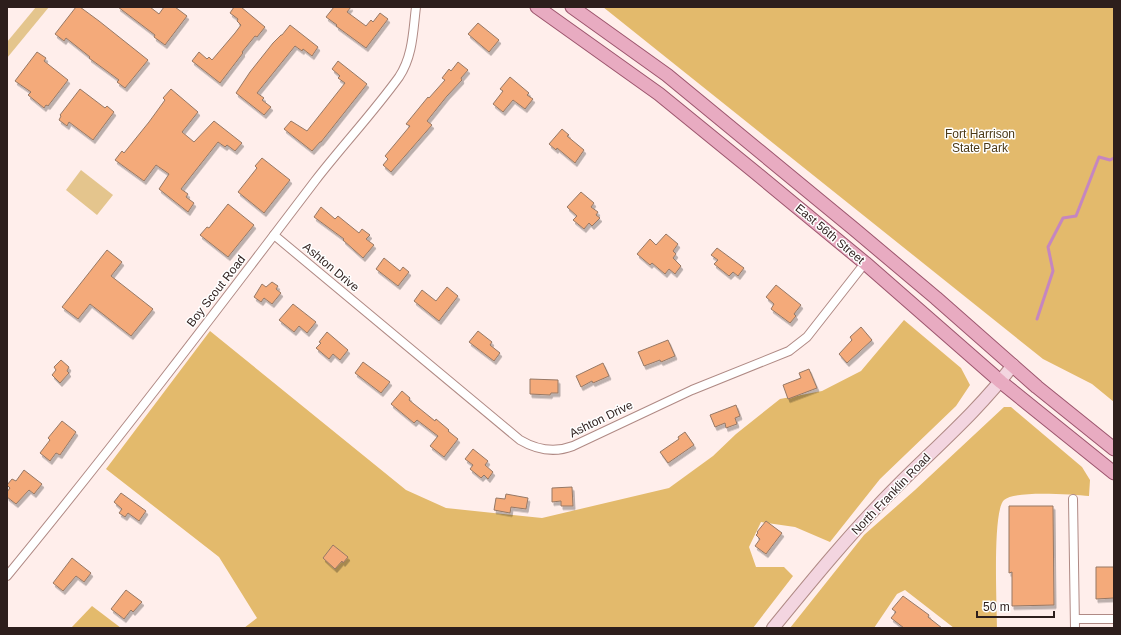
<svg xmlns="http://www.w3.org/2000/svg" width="1121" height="635" viewBox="0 0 1121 635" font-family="Arial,sans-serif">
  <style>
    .green { fill: #e4c58d }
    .forest { fill: #e3ba6c }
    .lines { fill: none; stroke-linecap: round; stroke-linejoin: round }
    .stream { stroke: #c586c0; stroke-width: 3 }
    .building { fill: #f4aa7a; stroke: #967865; filter: url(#shadow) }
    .street-casing { stroke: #b08a85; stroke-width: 10 }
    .secondary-casing { stroke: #b08a85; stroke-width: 14 }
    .primary-casing { stroke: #9c556d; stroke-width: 15 }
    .street { stroke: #fff; stroke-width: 8 }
    .secondary { stroke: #f3d5e0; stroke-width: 12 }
    .primary { stroke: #e8abc1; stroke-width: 13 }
    .labels { text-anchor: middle; stroke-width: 3; stroke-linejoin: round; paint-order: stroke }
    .park-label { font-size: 12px; fill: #4b3917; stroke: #fff }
    .street-label { font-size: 12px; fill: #2d1e1c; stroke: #fff }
  </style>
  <defs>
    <filter id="shadow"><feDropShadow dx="2" dy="3.5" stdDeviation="0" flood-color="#0004"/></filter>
  </defs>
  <rect width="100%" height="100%" fill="#ffeeeb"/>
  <!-- green -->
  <g class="green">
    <polygon points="36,7 49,7 7,58 7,42"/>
    <polygon points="81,170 113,195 97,215 66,190"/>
  </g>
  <!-- forest -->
  <g class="forest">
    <polygon points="603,7 1114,7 1114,402 1092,384 1043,359"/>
    <polygon points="904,320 961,368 970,385 956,406 880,479 830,542 795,527 761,522 749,547 756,567 784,567 793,576 753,628 244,628 257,618 219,557 106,469 210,331 406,490 446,508 542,518 669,488 713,456 736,434 780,399 822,391 861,371"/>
    <path d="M 1004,407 L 1011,407 L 1082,467 L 1090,480 L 1089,496 C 1072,495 1016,490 1004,500 C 992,511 997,608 997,628 L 954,628 L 905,590 L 897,594 L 874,628 L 790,628 L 864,535 L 915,490 Z"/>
    <polygon points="92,606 121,628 71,628"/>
  </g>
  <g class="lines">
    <!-- stream -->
    <polyline class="stream" points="1037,319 1053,271 1048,247 1063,218 1076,216 1099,157 1110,160 1114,158"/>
  </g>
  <!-- building -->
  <g class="building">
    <polygon points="76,7 80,7 99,21 148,60 125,88 117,82 119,80 89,58 90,57 66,38 64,41 55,34"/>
    <polygon points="118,7 150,7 159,14 164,7 175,7 187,16 165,45 154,37 155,35"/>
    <polygon points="234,7 241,7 265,27 257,37 255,36 242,52 243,53 220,83 192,61 199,52 207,59 209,57 212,60 235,33 241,25 237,21 238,19 230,13"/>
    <polygon points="334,7 351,7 347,12 366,26 371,20 373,22 380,13 388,19 366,48 336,26 337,25 326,17"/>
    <polygon points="478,23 499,40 489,52 468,34"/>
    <polygon points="290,25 318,47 312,56 303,49 302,51 295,46 257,93 264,98 262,100 271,107 264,115 236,93 250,72 273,43 281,35 282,35"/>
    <polygon points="37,52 46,58 44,61 68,80 48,106 46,105 44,108 28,95 31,92 15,81"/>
    <polygon points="338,61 367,84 321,142 320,142 312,151 284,129 291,121 307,131 345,83 338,78 340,76 332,69"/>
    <polygon points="458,62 468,70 461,78 462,80 447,96 427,121 432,125 391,172 383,165 388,159 385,156 410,126 406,124 428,97 429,98 445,80 442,78 449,69 451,71"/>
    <polygon points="510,77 529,93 527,95 533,99 525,109 513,100 503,112 493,104 503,91 500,89"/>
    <polygon points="80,89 105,108 107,106 114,112 93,140 69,122 67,126 59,120 61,116 60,115"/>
    <polygon points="171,89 198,112 182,132 194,142 214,121 242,143 235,151 227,145 225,147 218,142 181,189 188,194 186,197 194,203 188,212 159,189 169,174 156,165 144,181 115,160 122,151 124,153 149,122 165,100 163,98"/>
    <polygon points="562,129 569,135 567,136 584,150 575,163 557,148 556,150 549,144"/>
    <polygon points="262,158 290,180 264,213 238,192 257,168 255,166"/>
    <polygon points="581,192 594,203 591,207 598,212 596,215 600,218 592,226 589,223 584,229 573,220 577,216 567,207"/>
    <polygon points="228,204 254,225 228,257 200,235 207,227 209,228"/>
    <polygon points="321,207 335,219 338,216 359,233 362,229 370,235 366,239 374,245 363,258 343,240 344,239 314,217"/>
    <polygon points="666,234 678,244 673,251 676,254 673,258 681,266 675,274 669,269 665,274 652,263 650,265 637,254 650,239 656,245"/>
    <polygon points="717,248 744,268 738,276 733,272 729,276 714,264 718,260 711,255"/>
    <polygon points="107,250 122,262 111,276 153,309 131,336 90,304 78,319 62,307"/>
    <polygon points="384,258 400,271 403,267 409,272 398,286 376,269"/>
    <polygon points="272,282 278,286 276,289 281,293 272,304 264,298 261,302 254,297 262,284 266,287"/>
    <polygon points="776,285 801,305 794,314 796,316 790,323 771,309 774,304 766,297"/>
    <polygon points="447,287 458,296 439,321 414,301 422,290 436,301"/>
    <polygon points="293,304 316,322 307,333 299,326 294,332 279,320"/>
    <polygon points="861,327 872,340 847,363 839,354 852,340 850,337"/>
    <polygon points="478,331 492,342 490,345 500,353 494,361 469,342"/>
    <polygon points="327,332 348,350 340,360 333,354 329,359 316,348 321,343 319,342"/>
    <polygon points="668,340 675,356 661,362 660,360 644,366 638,352"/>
    <polygon points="61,360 69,367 67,371 69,373 60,383 52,375 56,370 54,367"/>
    <polygon points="363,362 390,382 381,393 355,373"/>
    <polygon points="603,363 609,376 593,383 592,381 581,387 576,376"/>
    <polygon points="809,369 817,388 788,399 783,385 801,378 799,373"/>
    <polygon points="530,379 558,380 558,393 551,393 550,395 530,394"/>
    <polygon points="402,391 410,398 409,400 435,421 436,419 449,430 448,431 458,439 444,457 430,446 438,436 417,420 414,423 391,404"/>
    <polygon points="736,405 740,416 735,418 737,424 726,428 725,423 715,427 710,415"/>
    <polygon points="62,421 76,432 60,455 56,453 50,461 40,453 50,440 48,438"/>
    <polygon points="685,432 694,445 668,463 660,452 679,439 678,437"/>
    <polygon points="473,449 488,461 485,465 493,472 488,479 484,475 481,478 470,469 473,465 465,459"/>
    <polygon points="24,470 42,484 34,494 29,490 16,504 7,497 7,492 10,488 7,485 12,479 16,481"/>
    <polygon points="572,487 573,506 561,506 561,501 552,502 552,488"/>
    <polygon points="121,493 146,511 139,521 128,513 125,517 119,513 122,509 114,502"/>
    <polygon points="506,494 528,498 526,509 511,507 510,513 494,510 496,498 505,499"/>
    <polygon points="1009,506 1053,506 1054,605 1012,606 1012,572 1009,573"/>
    <polygon points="766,521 782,533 766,554 755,546 760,539 756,535 758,533 757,532"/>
    <polygon points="333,545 348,557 343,563 342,561 335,569 323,558"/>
    <polygon points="72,558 91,573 84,582 76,576 63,591 53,583"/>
    <polygon points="1096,567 1114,567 1114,598 1096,599"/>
    <polygon points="126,590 142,602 133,612 131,610 124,619 111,609"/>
    <polygon points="903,596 929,615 928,617 942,628 904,628 891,618 896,612 892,609"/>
  </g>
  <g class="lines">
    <!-- street casing -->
    <g class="street-casing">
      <g id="street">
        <path d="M 274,235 L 520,440 C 537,450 555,453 573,446 L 692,390 L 789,351 L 807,337 L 865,263"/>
        <polyline points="1073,499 1075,628"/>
        <path d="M 7,576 C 113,447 214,314 315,181 C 342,146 373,113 399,77 C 413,56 413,31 416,7"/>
        <polyline points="1075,619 1114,619"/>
      </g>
    </g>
    <!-- secondary casing -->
    <g class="secondary-casing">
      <path id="secondary" d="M 773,628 C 813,579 853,530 897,486 C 937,446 979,410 1013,365"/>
    </g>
    <!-- primary casing -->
    <g class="primary-casing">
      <g id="primary">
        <polyline points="537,7 659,94 756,173 865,263 1001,382 1114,473"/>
        <polyline points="572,7 667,75 854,229 936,298 1037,387 1114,449"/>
      </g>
    </g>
    <!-- street -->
    <use href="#street" class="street"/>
    <!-- secondary -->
    <use href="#secondary" class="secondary"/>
    <!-- primary -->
    <use href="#primary" class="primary"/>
  </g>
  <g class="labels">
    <!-- park labels -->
    <g class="park-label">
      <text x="980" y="138">Fort Harrison<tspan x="980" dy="14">State Park</tspan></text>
    </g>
    <!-- street labels -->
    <g class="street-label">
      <text transform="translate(830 234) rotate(40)" y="4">East 56th Street</text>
      <text transform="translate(331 267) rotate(40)" y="4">Ashton Drive</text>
      <text transform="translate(216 291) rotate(-52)" y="4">Boy Scout Road</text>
      <text transform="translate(601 419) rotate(-26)" y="4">Ashton Drive</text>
      <text transform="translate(891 494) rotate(-46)" y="4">North Franklin Road</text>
    </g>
  </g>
  <!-- border -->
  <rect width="1121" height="635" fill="none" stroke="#2d1e1c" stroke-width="16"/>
  <!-- scale -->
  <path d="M977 611v6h77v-6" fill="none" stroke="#2d1e1c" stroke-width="2"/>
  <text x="983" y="611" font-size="12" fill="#2d1e1c" stroke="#ffffff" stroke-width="3" paint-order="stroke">50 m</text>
</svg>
